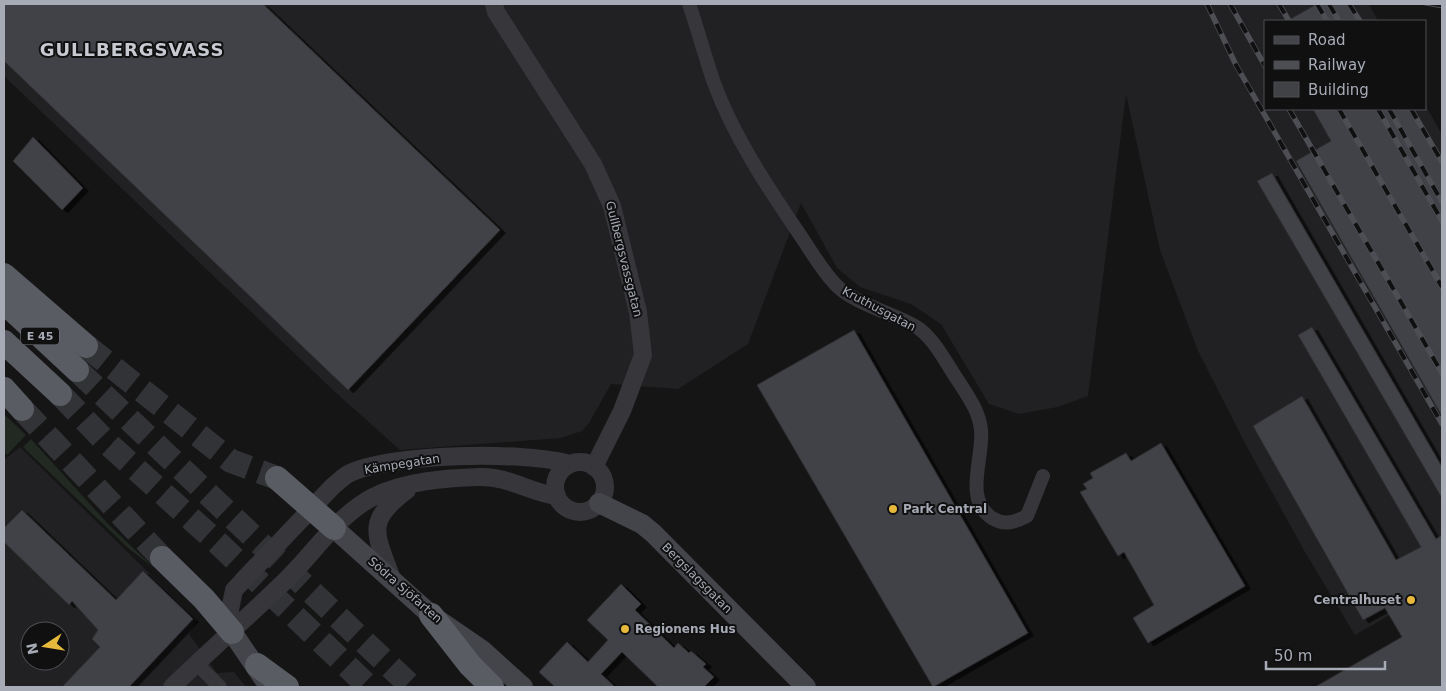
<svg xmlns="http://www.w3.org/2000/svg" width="1446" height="691" viewBox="0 0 1446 691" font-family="'DejaVu Sans',sans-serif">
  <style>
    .built { fill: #212123; fill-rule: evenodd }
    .green { fill: #212922 }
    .building { fill: #414246; stroke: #2f2f32; filter: url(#shadow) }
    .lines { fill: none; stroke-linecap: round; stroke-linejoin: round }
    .trunk-tunnel { stroke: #323336; stroke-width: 24; stroke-dasharray: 24 12; stroke-linecap: butt }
    .minor { stroke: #36363b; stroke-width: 14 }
    .tertiary { stroke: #36363b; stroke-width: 18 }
    .secondary { stroke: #44454b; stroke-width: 20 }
    .trunk { stroke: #5a5c63; stroke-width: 24 }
    .tram { stroke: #4d4e54; stroke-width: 1 }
    .rail-casing { stroke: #4d4e54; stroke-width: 5.5 }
    .rail { stroke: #101011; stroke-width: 4; stroke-dasharray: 11; stroke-linecap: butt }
    .poi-dot { fill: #e6b93c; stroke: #101011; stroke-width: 2 }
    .labels { text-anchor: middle; stroke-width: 4; stroke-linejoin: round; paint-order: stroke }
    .shield { fill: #101011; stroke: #7a7c84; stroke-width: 1 }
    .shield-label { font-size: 11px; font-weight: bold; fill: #a7abb6 }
    .street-label { font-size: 12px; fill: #a7abb6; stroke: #101011 }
    .poi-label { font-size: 12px; font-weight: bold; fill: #a7abb6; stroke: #101011; text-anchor: start }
    .district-label { font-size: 18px; font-weight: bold; letter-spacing: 1px; fill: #c8cad2; stroke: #101011 }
  </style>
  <defs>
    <filter id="shadow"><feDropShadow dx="5.5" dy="3" stdDeviation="0" flood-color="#0009"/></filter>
  </defs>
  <rect width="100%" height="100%" fill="#151516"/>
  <!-- built -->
  <g class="built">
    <polygon points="4,4 1369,4 1378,21 1265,21 1265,109 1425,109 1425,104 1442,135 1442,585 1355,635 1305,552 1246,445 1198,351 1160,250 1126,94 1088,396 1058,407 1019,414 989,404 941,324 911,304 860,287 837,268 801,203 748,344 678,389 611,384 589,423 582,431 561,438 400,450 334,391 4,76"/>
    <path d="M 20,447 L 197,620 L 189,634 L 217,673 L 234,672 L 246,687 L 4,687 L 4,460 ZM 30,631 L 60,631 L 60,661 L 30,661 Z"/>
  </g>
  <!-- green -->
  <g class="green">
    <polygon points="4,414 26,435 7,455 4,452"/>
    <polygon points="31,439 108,524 154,568 128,548 23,447"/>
  </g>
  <!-- building -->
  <g class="building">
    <polygon points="4,4 263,4 500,230 348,390 4,61"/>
    <polygon points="1317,4 1348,4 1358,21 1287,21"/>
    <polygon points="1313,109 1409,109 1442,166 1442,416 1296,161 1331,141"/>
    <polygon points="33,137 83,188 62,210 13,161"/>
    <polygon points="1272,173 1442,467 1442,498 1257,181"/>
    <polygon points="1312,327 1436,539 1442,535 1442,687 1315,687 1402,637 1385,608 1363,620 1253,426 1302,396 1396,560 1421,547 1298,335"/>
    <polygon points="854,330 1028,633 933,687 757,385"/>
    <polygon points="1161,443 1245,586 1148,643 1133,618 1154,605 1124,552 1118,556 1080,492 1087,489 1083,484 1093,478 1090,473 1126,453 1131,461"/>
    <polygon points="22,510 116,600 143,571 193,619 129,687 62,687 100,647 92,639 98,630 72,601 69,605 4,542 4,528"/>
    <polygon points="621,584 641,604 635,610 674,648 678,643 689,653 691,651 706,664 703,667 714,677 704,687 658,687 622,652 601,674 615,687 555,687 539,672 567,642 588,662 608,640 587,620"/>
  </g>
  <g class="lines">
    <!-- trunk-tunnel -->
    <g class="trunk-tunnel">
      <polyline points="86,346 231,461 277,478"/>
      <polyline points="77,370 412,687"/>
      <polyline points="60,394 105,441 219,544 369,687"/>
      <polyline points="22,409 162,558"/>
    </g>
    <!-- minor -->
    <g class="minor">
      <path d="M 689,4 C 698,30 705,57 714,83 C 734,137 768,188 800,235 C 811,251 821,269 835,284 C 851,302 894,314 915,326 C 934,337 947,365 959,382 C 969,398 979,411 981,430 C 984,458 963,499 992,518 C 1005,526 1015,522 1027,516 L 1043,476"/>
      <polyline points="196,663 220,687"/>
    </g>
    <!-- tertiary -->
    <g class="tertiary">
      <polyline points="494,4 496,12 593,164 612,206 638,312 643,355 622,411 594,467"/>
      <circle cx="580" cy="487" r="25"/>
      <path d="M 392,579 C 376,534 364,522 407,490"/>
      <path d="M 232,632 L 230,610 L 234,590 L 333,486 C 338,482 343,477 348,474 C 389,453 526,451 570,464"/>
      <path d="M 172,687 C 209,651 248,617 285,581 C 314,553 337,516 373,497 C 404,481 446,478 480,477 C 508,476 531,493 557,496"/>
    </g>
    <!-- secondary -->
    <g class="secondary">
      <polyline points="599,503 642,524 653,533 806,687"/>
      <polyline points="334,528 431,615 482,650 523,687"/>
      <polyline points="232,632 264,679"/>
    </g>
    <!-- trunk -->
    <g class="trunk">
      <polyline points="4,275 86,346"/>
      <polyline points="4,302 77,370"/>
      <polyline points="4,342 60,394"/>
      <polyline points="4,389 22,409"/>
      <polyline points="277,478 334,528"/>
      <polyline points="162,558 204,599 232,632"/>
      <polyline points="431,615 470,665 492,687"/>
      <polyline points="257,665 287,687"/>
    </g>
    <!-- tram -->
    <polyline class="tram" points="1420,4 1442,8"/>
    <!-- rail casing -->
    <g class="rail-casing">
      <g id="rail">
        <polyline points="1207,4 1236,65 1442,424"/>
        <polyline points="1230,4 1265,66"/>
        <polyline points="1279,4 1289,21"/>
        <polyline points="1317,4 1327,21"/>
        <polyline points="1329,4 1339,21"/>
        <polyline points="1349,4 1360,21"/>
        <polyline points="1289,109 1442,373"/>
        <polyline points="1339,109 1442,287"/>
        <polyline points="1378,109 1442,221"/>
        <polyline points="1389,109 1442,202"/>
        <polyline points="1411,109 1442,162"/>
      </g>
    </g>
    <!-- rail -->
    <use href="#rail" class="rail"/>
  </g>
  <!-- markers -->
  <g class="poi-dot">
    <circle cx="893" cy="509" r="5"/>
    <circle cx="1411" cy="600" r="5"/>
    <circle cx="625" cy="629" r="5"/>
  </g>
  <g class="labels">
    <!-- shield labels -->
    <rect class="shield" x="21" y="327.5" width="38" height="17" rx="4"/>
    <g class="shield-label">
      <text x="40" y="340">E 45</text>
    </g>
    <!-- street labels -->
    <g class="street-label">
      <text transform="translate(624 259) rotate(76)" y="4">Gullbergsvassgatan</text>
      <text transform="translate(879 309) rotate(28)" y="4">Kruthusgatan</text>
      <text transform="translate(402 464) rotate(-9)" y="4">Kämpegatan</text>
      <text transform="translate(697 578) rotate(45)" y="4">Bergslagsgatan</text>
      <text transform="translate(405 590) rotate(41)" y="4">Södra Sjöfarten</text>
    </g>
    <!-- poi labels -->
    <g class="poi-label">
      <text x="903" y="513">Park Central</text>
      <text x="1401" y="604" text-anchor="end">Centralhuset</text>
      <text x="635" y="633">Regionens Hus</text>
    </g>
    <!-- district labels -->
    <g class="district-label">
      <text x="132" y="56">GULLBERGSVASS</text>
    </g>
  </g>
  <!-- border -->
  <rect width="1446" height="691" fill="none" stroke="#a7abb6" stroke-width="10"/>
  <!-- legend -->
  <rect x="1264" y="20" width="162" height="90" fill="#101011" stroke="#4c4e53"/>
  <rect x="1274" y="36" width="25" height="8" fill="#44454b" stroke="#4c4e53"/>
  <text x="1308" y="45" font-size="15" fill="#a7abb6">Road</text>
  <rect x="1274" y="61" width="25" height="8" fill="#4d4e54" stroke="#4c4e53"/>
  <text x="1308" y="70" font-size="15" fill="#a7abb6">Railway</text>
  <rect x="1274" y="82" width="25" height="15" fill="#414246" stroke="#4c4e53"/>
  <text x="1308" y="95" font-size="15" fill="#a7abb6">Building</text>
  <!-- north arrow -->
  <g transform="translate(45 646) rotate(258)"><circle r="24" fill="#101011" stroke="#4c4e53"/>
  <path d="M0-4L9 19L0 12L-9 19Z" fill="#e6b93c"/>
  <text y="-8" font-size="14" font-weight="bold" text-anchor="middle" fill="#a7abb6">N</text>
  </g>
  <!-- scale -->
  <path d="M1266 661v8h119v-8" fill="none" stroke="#a7abb6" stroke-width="2.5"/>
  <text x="1274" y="661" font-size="15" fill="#a7abb6" stroke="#101011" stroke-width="4" paint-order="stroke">50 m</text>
</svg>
